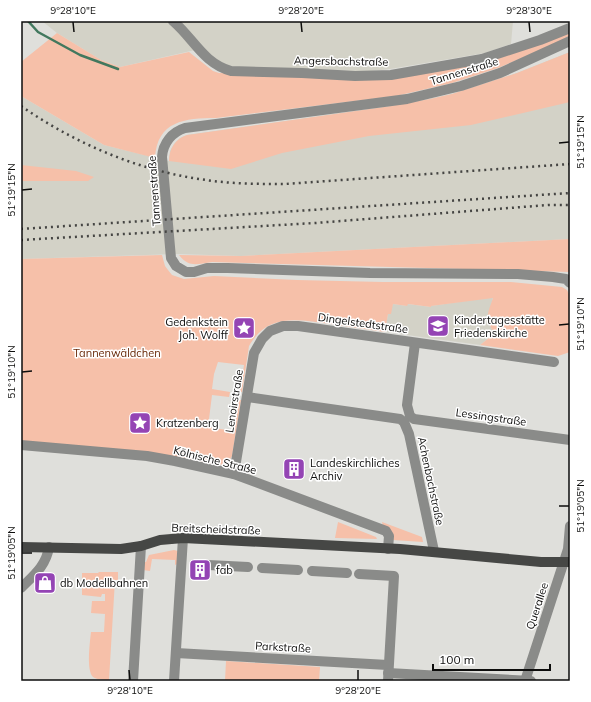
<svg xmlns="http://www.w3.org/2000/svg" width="591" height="702" viewBox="0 0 591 702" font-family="Mulish,sans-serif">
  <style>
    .built { fill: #d3d2c7 }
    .green { fill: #f6c0a9 }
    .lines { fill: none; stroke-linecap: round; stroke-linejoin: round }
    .stream { stroke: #42785e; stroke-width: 2.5 }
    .minor-tunnel { stroke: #c0c0bc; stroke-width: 10; stroke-dasharray: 10 5; stroke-linecap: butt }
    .minor { stroke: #8a8b89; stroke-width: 10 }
    .major { stroke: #464745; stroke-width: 10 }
    .rail { stroke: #454543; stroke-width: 2.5; stroke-dasharray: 2 4; stroke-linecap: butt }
    .ticks { fill: none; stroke: #0d0d0c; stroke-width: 1.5 }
    .labels { text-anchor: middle; stroke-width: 3; stroke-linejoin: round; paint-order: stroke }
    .street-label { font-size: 11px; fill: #0d0d0c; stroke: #fff }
    .poi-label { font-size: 11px; fill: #0d0d0c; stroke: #fff; text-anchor: start }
    .park-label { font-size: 11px; fill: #692908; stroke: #fff }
    .neatline { fill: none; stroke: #0d0d0c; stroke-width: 1.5 }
    .ticks-label { font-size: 10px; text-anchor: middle; fill: #0d0d0c }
  </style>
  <rect width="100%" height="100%" fill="#dfdfdb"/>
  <!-- built -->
  <g class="built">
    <polygon points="42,21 513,21 511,44 485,53 390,69 354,73 223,67 204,48 120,67 101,60 57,33"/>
    <polygon points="570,52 570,239 241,256 177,254 21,259 21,96 104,145 169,161 170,151 174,144 180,138 187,135 391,106 430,99 452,94 517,73"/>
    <polygon points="493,297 488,321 494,334 480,345 385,332 388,314 393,304 407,306 407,304 431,307 431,306"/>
  </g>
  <!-- green -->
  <g class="green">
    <path d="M 570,32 L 570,36 L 550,46 L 498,68 L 452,83 L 396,96 L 216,118 C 185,118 157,121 155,158 L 104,145 L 21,96 L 21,62 L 57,33 L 101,60 L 120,67 L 189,52 L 213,71 L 219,73 L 355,78 L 391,78 L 486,63 Z"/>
    <path d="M 570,52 L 570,102 L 471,125 L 369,136 L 282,153 L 231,169 L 169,161 C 169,149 175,139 187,135 L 391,106 L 430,99 L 452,94 L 517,73 Z"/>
    <polygon points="21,165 76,171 94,177 88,181 21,181"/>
    <path d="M 570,239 L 570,272 L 212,262 C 197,264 189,268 179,255 L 241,256 Z"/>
    <path d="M 162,255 L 165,266 L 168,270 L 172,275 L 184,279 L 214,276 L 297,280 L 383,282 L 511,282 L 562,287 L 567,290 L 570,296 L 570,352 L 558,356 L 480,345 L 494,334 C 485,315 487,316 493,298 L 431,306 L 431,307 L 408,304 L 407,306 L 393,304 L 391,314 L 388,314 L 385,332 C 367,329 349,327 331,324 C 299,320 268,312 249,346 L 242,392 L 240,392 L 244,365 L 218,362 L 214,374 L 212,389 L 230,392 L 229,397 L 212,395 L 208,427 L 233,431 L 238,400 L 241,400 L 232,456 L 227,464 L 218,465 L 21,441 L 21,259 Z"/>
    <polygon points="338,522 376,537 377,539 335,538"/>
    <polygon points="382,522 422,537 423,542 393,540 383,526"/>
    <polygon points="174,550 178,551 177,564 175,565 175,560 152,559 150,571 143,570 144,562 146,562 149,555"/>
    <path d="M 99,572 L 118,572 L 118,580 L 115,580 L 109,680 C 104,680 98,680 93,677 C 86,670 90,642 91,632 L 104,632 L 105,614 L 91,613 L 92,601 L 105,601 L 105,594 L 102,594 L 101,597 L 82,595 L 82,573 L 98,573 Z"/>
    <polygon points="226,661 320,667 319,681 225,681"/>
  </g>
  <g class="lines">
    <!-- stream -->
    <polyline class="stream" points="28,21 38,32 80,55 118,69"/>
    <!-- minor-tunnel -->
    <polyline class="minor-tunnel" points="192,564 208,565"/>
    <!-- minor -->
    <g class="minor">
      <path d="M 173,21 C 194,39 203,63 231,71 L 302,73 L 355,76 L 391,75 L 482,59 L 540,40 L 570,28"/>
      <path d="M 570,41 L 500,73 L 461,86 L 407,99 L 185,128 C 172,132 163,143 162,157 L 171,258 L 176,266 L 186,272 L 194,272 L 207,268 L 228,268 L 370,273 L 518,274 L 553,277 L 566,279 L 570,283"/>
      <polyline points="415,343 407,405 410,416 414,419 570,440"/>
      <polyline points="247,397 400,419 404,422 409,434 434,551"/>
      <polyline points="21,445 147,456 175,461 234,474 386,531 389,536 388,549"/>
      <polyline points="234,474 254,353 262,339 270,331 283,326 298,326 554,362"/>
      <polyline points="208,565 248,567"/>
      <polyline points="262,568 298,570"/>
      <polyline points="312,571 347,573"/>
      <polyline points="359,574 394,576 388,681"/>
      <path d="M 21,588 C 34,575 46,566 49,547"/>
      <polyline points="176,653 388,665"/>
      <polyline points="388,673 531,681"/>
      <polyline points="133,681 141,546"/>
      <polyline points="174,681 183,538"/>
      <polyline points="525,681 568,549 570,526"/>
    </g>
    <!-- major -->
    <polyline class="major" points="21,547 121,549 141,546 160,540 183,538 400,549 541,562 570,562"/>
    <!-- rail -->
    <g class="rail">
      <path d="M 21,106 C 76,144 139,171 206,180 C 232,184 259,184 285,184 L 570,164"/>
      <polyline points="21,229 570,193"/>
      <polyline points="21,240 315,223 548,205 570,205"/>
    </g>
  </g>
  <!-- ticks -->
  <path class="ticks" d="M 73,22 L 74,32M 301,22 L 302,32M 529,22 L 530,32M 559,143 L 569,142M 22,190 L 32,189M 559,325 L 569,324M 22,372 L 32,371M 559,506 L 569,506M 22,553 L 32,553M 129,670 L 130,680M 358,670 L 358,680"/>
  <!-- icons -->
  <defs>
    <g id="school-square" transform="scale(1.15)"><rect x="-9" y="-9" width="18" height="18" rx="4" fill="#9444b4" stroke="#fff"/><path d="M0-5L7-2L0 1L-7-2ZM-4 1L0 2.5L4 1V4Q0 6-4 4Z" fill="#fff"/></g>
    <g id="sight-square" transform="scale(1.15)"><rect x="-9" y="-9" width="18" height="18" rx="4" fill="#9444b4" stroke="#fff"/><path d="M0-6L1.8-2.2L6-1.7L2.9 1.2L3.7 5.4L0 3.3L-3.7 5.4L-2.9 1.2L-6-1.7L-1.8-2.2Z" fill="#fff"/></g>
    <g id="building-square" transform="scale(1.15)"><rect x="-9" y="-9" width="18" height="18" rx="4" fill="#9444b4" stroke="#fff"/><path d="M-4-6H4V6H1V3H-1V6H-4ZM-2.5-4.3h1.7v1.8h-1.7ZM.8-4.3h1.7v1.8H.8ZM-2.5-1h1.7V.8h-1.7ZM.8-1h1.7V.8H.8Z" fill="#fff"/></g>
    <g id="shop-square" transform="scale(1.15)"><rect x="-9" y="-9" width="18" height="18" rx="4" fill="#9444b4" stroke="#fff"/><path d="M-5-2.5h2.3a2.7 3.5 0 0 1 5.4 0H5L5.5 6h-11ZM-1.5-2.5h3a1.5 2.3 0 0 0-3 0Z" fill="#fff"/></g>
  </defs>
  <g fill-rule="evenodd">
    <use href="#school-square" x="438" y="326"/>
    <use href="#sight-square" x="244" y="328"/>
    <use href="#sight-square" x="140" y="423"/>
    <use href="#building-square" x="294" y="469"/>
    <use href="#building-square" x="200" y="570"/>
    <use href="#shop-square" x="45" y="583"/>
  </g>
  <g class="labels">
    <!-- street labels -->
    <g class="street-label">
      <text transform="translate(341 61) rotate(1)" y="4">Angersbachstraße</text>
      <text transform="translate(464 71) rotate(-17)" y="4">Tannenstraße</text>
      <text transform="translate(154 191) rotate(-94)" y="4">Tannenstraße</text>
      <text transform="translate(363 323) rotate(8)" y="4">Dingelstedtstraße</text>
      <text transform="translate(234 401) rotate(-81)" y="4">Lenoirstraße</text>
      <text transform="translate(491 417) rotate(8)" y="4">Lessingstraße</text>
      <text transform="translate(215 460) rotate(14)" y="4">Kölnische Straße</text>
      <text transform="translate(431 481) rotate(78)" y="4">Achenbachstraße</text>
      <text transform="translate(216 529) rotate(2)" y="4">Breitscheidstraße</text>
      <text transform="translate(537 606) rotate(-72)" y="4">Querallee</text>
      <text transform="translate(283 647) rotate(3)" y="4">Parkstraße</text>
    </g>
    <!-- poi labels -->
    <g class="poi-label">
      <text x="454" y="324">Kindertagesstätte<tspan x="454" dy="13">Friedenskirche</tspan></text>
      <text x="228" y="326" text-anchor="end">Gedenkstein<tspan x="228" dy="13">Joh. Wolff</tspan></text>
      <text x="156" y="427">Kratzenberg</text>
      <text x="310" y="467">Landeskirchliches<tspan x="310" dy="13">Archiv</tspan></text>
      <text x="216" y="574">fab</text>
      <text x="60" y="587">db Modellbahnen</text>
    </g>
    <!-- park labels -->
    <g class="park-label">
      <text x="117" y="357">Tannenwäldchen</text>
    </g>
  </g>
  <!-- border -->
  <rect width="591" height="702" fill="none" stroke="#ffffff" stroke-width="44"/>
  <!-- scale -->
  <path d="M433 664v6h117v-6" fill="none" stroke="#0d0d0c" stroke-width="2"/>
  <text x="439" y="664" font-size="12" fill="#0d0d0c" stroke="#ffffff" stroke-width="3" paint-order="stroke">100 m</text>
  <rect x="22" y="22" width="547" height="658" class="neatline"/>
  <g class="ticks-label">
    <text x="73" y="14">9°28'10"E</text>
    <text x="301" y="14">9°28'20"E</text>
    <text x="529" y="14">9°28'30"E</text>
    <text transform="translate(580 142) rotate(-90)" y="4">51°19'15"N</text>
    <text transform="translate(11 190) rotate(-90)" y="4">51°19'15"N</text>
    <text transform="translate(580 324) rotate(-90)" y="4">51°19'10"N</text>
    <text transform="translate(11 372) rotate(-90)" y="4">51°19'10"N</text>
    <text transform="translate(580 506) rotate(-90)" y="4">51°19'05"N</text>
    <text transform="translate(11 553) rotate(-90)" y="4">51°19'05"N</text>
    <text x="130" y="694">9°28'10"E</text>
    <text x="358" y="694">9°28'20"E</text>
  </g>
</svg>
